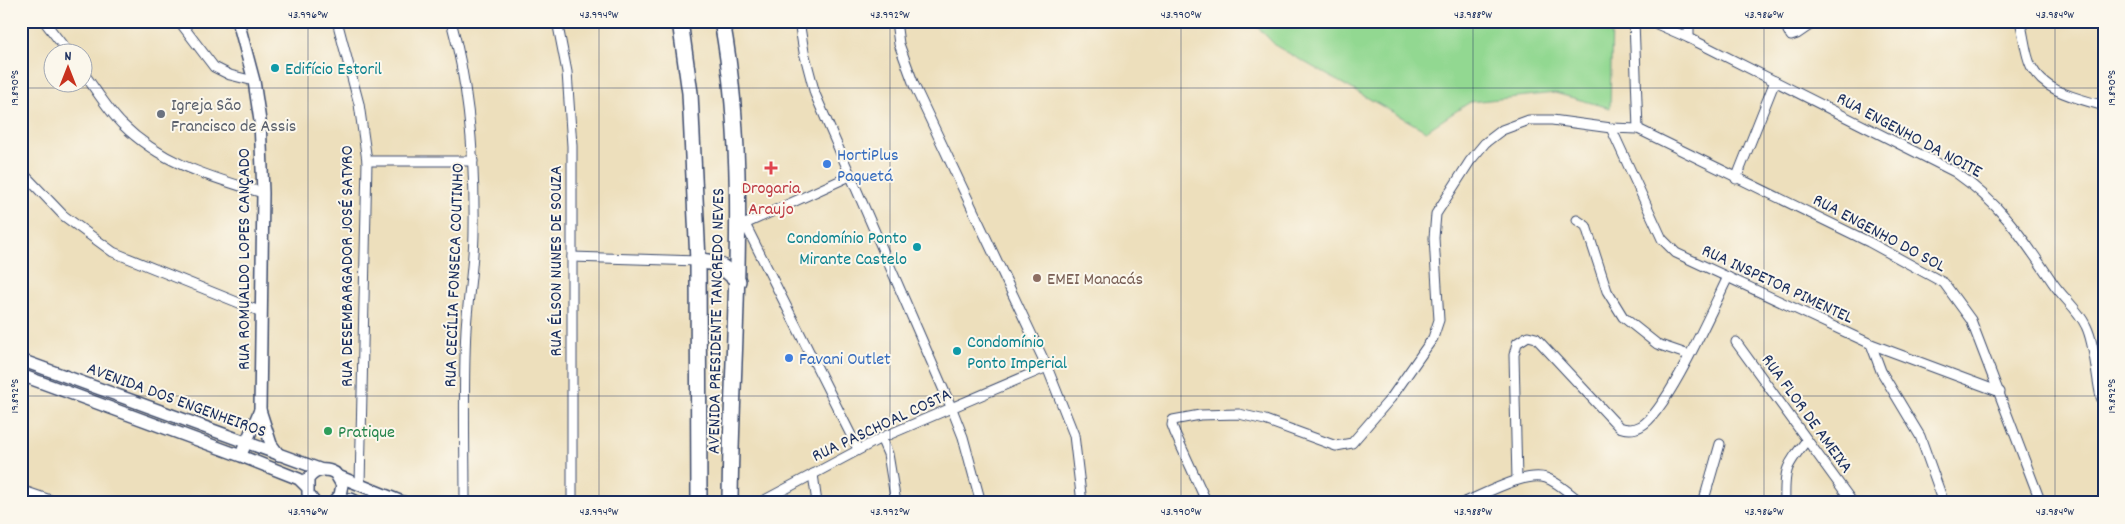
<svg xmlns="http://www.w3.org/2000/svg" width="2125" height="524" viewBox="0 0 2125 524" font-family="Dekko,sans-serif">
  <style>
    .green { fill: #92d891; stroke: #568478 }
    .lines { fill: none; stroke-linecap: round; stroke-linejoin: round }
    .minor-casing { stroke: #3a496c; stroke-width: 11 }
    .tertiary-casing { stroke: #3a496c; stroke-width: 14 }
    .primary-casing { stroke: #3a496c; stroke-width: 18 }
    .minor { stroke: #fff; stroke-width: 9 }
    .tertiary { stroke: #fff; stroke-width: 11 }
    .primary { stroke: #fff; stroke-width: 15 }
    .ticks { fill: none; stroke: #1b2f5e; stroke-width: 1; stroke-opacity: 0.45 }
    .culture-dot { fill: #0f9aa8; stroke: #fbf7ec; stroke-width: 2 }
    .worship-dot { fill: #6b7280; stroke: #fbf7ec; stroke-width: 2 }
    .shop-dot { fill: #3f7fe0; stroke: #fbf7ec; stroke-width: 2 }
    .health-dot { fill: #e0444e; stroke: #fbf7ec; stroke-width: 2 }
    .education-dot { fill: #8d6e63; stroke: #fbf7ec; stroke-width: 2 }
    .leisure-dot { fill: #2e9e5b; stroke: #fbf7ec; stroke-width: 2 }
    .labels { text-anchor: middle; stroke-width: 4; stroke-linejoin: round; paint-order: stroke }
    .culture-label { font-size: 18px; fill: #0d838f; stroke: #fbf7ec; text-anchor: start }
    .worship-label { font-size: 18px; fill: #5b616d; stroke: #fbf7ec; text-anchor: start }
    .street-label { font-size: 18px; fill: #1b2f5e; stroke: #fbf7ec }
    .shop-label { font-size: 18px; fill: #366cbe; stroke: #fbf7ec; text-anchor: start }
    .health-label { font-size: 18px; fill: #be3a42; stroke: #fbf7ec }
    .education-label { font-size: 18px; fill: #785e54; stroke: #fbf7ec; text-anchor: start }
    .leisure-label { font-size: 18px; fill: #27864d; stroke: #fbf7ec; text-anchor: start }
    .neatline { fill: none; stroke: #1b2f5e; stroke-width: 2 }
    .ticks-label { font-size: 12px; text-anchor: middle; fill: #1b2f5e }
  </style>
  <rect width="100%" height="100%" fill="#fbf7ec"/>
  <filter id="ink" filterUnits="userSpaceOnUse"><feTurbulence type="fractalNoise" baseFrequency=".02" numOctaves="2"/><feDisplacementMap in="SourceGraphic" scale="10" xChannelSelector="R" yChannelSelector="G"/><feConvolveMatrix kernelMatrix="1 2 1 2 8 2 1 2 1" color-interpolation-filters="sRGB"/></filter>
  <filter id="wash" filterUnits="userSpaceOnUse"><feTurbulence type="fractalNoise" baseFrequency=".0096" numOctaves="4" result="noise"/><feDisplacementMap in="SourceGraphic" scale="20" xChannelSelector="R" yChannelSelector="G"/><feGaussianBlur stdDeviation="1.12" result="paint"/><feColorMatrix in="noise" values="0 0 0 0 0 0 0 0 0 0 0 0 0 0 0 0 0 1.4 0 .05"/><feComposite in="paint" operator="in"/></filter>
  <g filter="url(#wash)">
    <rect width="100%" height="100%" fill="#eddfbc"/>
    <!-- green -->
    <polygon class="green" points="1252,21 1612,21 1610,108 1555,93 1470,102 1426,131 1276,46"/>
  </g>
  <g filter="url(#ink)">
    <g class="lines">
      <!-- minor casing -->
      <g class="minor-casing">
        <g id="minor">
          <polyline points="44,21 68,52"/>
          <polyline points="179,21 214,67 230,75 254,81"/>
          <polyline points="337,21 359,104 367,161 360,485"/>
          <path d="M 451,21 C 470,90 475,160 474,231 C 474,263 468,296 466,329 C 463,386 465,445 465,503"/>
          <polyline points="557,21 567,72 572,146 572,503"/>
          <polyline points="799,21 804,52 815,94 952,409 963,437 981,503"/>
          <polyline points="896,21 899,44 914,85 1047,367 1074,435 1082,503"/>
          <polyline points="1634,21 1638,129"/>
          <path d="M 1650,21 L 1689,38 L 1955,172 C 2002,205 2022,237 2053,283 C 2064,299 2078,309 2086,326 C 2095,344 2096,376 2101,397 L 2104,404"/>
          <polyline points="1788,21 1788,31 1791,36 1797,34 1816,21"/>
          <path d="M 2020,21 C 2024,35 2025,54 2031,66 C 2045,93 2078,98 2104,106"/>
          <polyline points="2101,21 2104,35"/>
          <polyline points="1689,38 1689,21"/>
          <path d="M 82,71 C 95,88 107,109 122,124 C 162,164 211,177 263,193"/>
          <polyline points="1611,128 1662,239 1676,253 1871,344 2000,392"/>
          <polyline points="367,161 473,161"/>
          <polyline points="21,171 64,216 113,252 259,311"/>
          <polyline points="1736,179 1775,81"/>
          <polyline points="1577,220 1586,226 1607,291 1623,317 1657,344 1689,355"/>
          <polyline points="740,224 745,224 850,176"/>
          <polyline points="745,224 858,449"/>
          <polyline points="572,257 698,261"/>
          <polyline points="1736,342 1853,503"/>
          <polyline points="1871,344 1881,371 1920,436 1944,503"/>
          <polyline points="881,438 888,454 896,503"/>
          <polyline points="813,474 817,503"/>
          <path d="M 1517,480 L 1514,355 L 1517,343 L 1528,336 L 1536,338 L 1619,427 C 1627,430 1634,430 1641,426 C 1667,412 1713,307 1728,277"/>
          <polyline points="21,490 59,503"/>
          <polyline points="759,503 881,438 1047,367"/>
          <polyline points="1207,503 1175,433 1172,425 1173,420 1200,415 1239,414 1265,420 1336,446 1352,443 1391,398 1433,338 1439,320 1434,238 1436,214 1470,161 1485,143 1502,130 1529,120 1552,120 1611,128 1638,129 1869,242 1944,283 1971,320 2041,503"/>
          <path d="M 1463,503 C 1483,495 1525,471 1546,478 C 1558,482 1571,495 1582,503"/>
          <polyline points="1703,503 1720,444"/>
          <path d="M 1785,503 C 1784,469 1786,466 1807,440"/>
        </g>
      </g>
      <!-- tertiary casing -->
      <g class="tertiary-casing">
        <g id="tertiary">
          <polyline points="238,21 254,81 260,121 263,193 260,410 271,444 279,455"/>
          <polyline points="21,360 322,470"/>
          <polyline points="21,375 241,456 299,479 306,486"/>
          <polyline points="243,450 260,410"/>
          <polyline points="338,476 405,503"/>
          <polyline points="337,500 351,499 359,503"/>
          <path d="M 315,503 L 308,494 L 308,479 C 315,470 324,467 335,473 L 342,485 L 340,495 L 333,503"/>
        </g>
      </g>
      <!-- primary casing -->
      <g class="primary-casing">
        <g id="primary">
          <polyline points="680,21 690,93 698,261 699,503"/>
          <path d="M 722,21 C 751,180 731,342 730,503"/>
          <path d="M 698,261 C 717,261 725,268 738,281"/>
        </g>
      </g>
      <!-- minor -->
      <use href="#minor" class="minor"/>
      <!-- tertiary -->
      <use href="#tertiary" class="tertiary"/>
      <!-- primary -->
      <use href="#primary" class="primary"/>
    </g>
  </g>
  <!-- ticks -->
  <path class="ticks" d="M 308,21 L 308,503M 599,21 L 599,503M 890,21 L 890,503M 1181,21 L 1181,503M 1473,21 L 1473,503M 1764,21 L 1764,503M 2055,21 L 2055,503M 21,88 L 2104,88M 21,396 L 2104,396"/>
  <!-- markers -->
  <g class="culture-dot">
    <circle cx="275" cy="68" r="5"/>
    <circle cx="917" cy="247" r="5"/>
    <circle cx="957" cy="351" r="5"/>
  </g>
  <circle class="worship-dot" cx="161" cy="114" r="5"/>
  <g class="shop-dot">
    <circle cx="827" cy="164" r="5"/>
    <circle cx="789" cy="358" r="5"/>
  </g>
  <path class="health-dot" d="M768.5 160.5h5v5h5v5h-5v5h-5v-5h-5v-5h5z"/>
  <circle class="education-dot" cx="1037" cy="278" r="5"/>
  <circle class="leisure-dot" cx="328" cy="431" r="5"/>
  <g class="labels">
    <!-- culture labels -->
    <g class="culture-label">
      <text x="285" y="74">Edifício Estoril</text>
      <text x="907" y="243" text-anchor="end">Condomínio Ponto<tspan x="907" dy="21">Mirante Castelo</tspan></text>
      <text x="967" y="347">Condomínio<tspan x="967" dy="21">Ponto Imperial</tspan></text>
    </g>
    <!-- worship labels -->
    <g class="worship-label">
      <text x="171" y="110">Igreja São<tspan x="171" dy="21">Francisco de Assis</tspan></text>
    </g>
    <!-- street labels -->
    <g class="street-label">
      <text transform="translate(1910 134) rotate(28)" y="6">RUA ENGENHO DA NOITE</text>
      <text transform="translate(1880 232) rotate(28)" y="6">RUA ENGENHO DO SOL</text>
      <text transform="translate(243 259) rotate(-90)" y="6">RUA ROMUALDO LOPES CANÇADO</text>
      <text transform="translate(555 261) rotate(-90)" y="6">RUA ÉLSON NUNES DE SOUZA</text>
      <text transform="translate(346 266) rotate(-90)" y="6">RUA DESEMBARGADOR JOSÉ SATYRO</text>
      <text transform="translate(453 275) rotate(-88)" y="6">RUA CECÍLIA FONSECA COUTINHO</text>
      <text transform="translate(1778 283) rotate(25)" y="6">RUA INSPETOR PIMENTEL</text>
      <text transform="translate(715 321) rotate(-89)" y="6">AVENIDA PRESIDENTE TANCREDO NEVES</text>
      <text transform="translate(177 399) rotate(20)" y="6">AVENIDA DOS ENGENHEIROS</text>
      <text transform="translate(1808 413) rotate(54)" y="6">RUA FLOR DE AMEIXA</text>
      <text transform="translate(881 424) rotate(-25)" y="6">RUA PASCHOAL COSTA</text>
    </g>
    <!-- shop labels -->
    <g class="shop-label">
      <text x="837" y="160">HortiPlus<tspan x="837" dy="21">Paquetá</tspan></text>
      <text x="799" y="364">Favani Outlet</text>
    </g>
    <!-- health labels -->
    <g class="health-label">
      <text x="771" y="193">Drogaria<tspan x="771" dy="21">Araujo</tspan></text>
    </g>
    <!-- education labels -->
    <g class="education-label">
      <text x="1047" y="284">EMEI Manacás</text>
    </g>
    <!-- leisure labels -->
    <g class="leisure-label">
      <text x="338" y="437">Pratique</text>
    </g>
  </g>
  <!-- margin -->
  <rect width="2125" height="524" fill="none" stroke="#fbf7ec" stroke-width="55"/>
  <!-- north arrow -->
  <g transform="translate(68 68)"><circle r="24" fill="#fbf7ec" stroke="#a1a7b3"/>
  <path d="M0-4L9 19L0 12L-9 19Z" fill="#c8321e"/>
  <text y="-8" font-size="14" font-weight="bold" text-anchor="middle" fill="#1b2f5e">N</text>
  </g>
  <rect x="28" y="28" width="2070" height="468" class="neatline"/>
  <g class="ticks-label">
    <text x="308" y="18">43.996°W</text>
    <text x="599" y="18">43.994°W</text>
    <text x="890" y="18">43.992°W</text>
    <text x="1181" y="18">43.990°W</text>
    <text x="1473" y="18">43.988°W</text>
    <text x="1764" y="18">43.986°W</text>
    <text x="2055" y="18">43.984°W</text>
    <text transform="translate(14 88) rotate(-90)" y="4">19.890°S</text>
    <text transform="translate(2111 88) rotate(-90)" y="4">19.890°S</text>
    <text transform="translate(14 396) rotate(-90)" y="4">19.892°S</text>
    <text transform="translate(2111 396) rotate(-90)" y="4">19.892°S</text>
    <text x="308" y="515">43.996°W</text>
    <text x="599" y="515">43.994°W</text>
    <text x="890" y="515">43.992°W</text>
    <text x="1181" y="515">43.990°W</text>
    <text x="1473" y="515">43.988°W</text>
    <text x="1764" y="515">43.986°W</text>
    <text x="2055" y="515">43.984°W</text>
  </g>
</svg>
